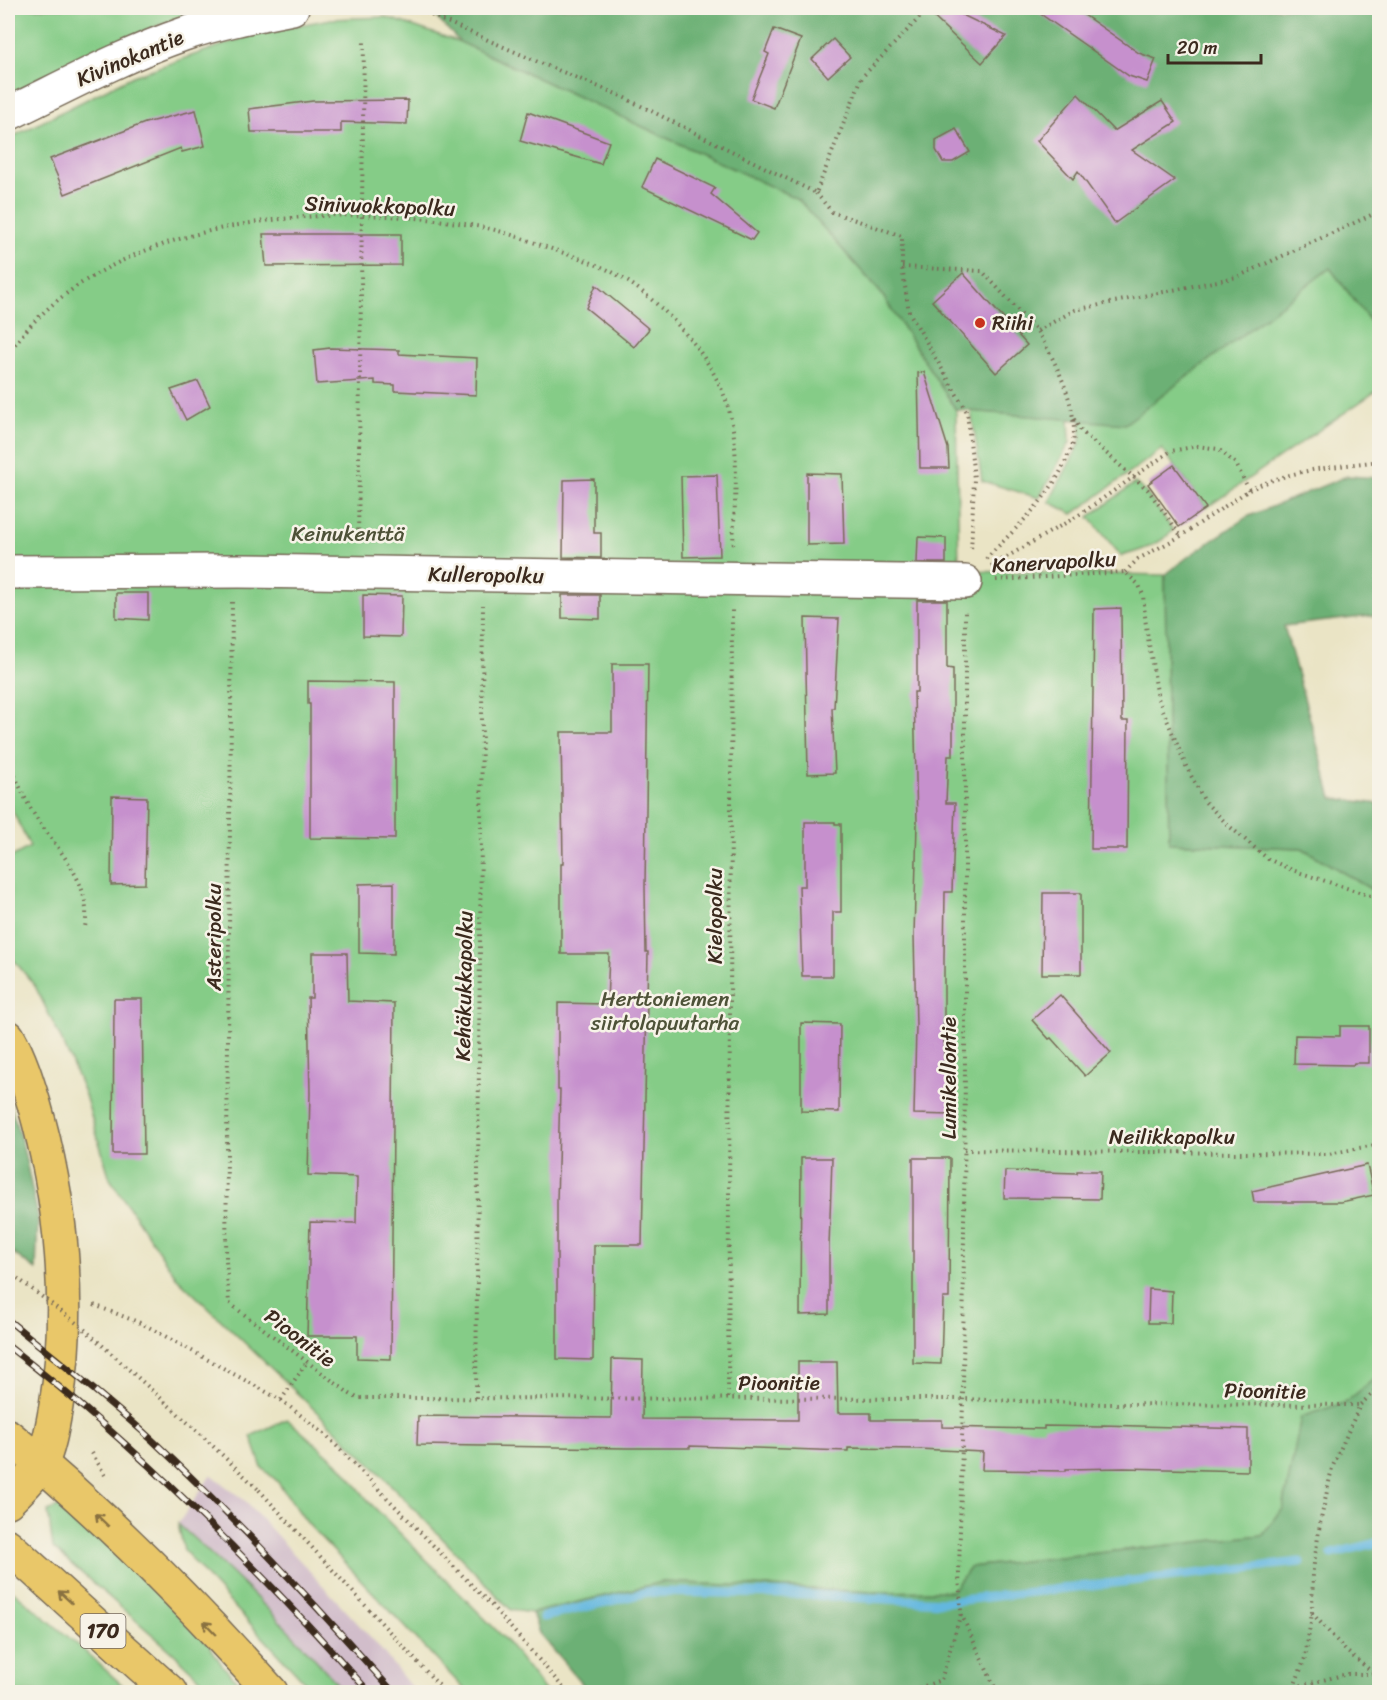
<svg xmlns="http://www.w3.org/2000/svg" width="1387" height="1700" viewBox="0 0 1387 1700" font-family="Sriracha,sans-serif">
  <style>
    .industrial { fill: #d1bdca }
    .green { fill: #85cc87; stroke: #607b52; stroke-width: 1.5 }
    .forest { fill: #6cb074; stroke: #546d49; stroke-width: 1.5 }
    .lines { fill: none; stroke-linecap: round; stroke-linejoin: round }
    .stream { stroke: #63b7df; stroke-width: 9 }
    .building { fill: #c690cd }
    .minor-casing { stroke: #786b58; stroke-width: 36 }
    .major-casing { stroke: #786b58; stroke-width: 36 }
    .highway-casing { stroke: #786b58; stroke-width: 36 }
    .path { stroke: #786b58; stroke-width: 4; stroke-dasharray: 1.5 4.5; stroke-linecap: butt }
    .minor { stroke: #fff; stroke-width: 33 }
    .major { stroke: #e9c769; stroke-width: 33 }
    .highway { stroke: #e9c769; stroke-width: 33 }
    .rail-casing { stroke: #3b2a1e; stroke-width: 7 }
    .rail { stroke: #f7f3e8; stroke-width: 4.5; stroke-dasharray: 14; stroke-linecap: butt }
    .path-bridge { stroke: #786b58; stroke-width: 4; stroke-dasharray: 1.5 4.5; stroke-linecap: butt }
    .oneway { stroke: #897140 }
    .poi-dot { fill: #c8321e; stroke: #f7f3e8; stroke-width: 2 }
    .labels { text-anchor: middle; stroke-width: 5; stroke-linejoin: round; paint-order: stroke }
    .shield { fill: #f7f3e8; stroke: #73665b; stroke-width: 1.5 }
    .shield-label { font-size: 20px; font-weight: bold; fill: #3b2a1e }
    .street-label { font-size: 21px; fill: #3b2a1e; stroke: #f7f3e8 }
    .poi-label { font-size: 21px; fill: #3b2a1e; stroke: #f7f3e8; text-anchor: start }
    .park-label { font-size: 21px; fill: #4e5238; stroke: #f7f3e8 }
  </style>
  <rect width="100%" height="100%" fill="#f7f3e8"/>
  <filter id="ink" filterUnits="userSpaceOnUse"><feTurbulence type="fractalNoise" baseFrequency=".0167" numOctaves="2"/><feDisplacementMap in="SourceGraphic" scale="12" xChannelSelector="R" yChannelSelector="G"/><feConvolveMatrix kernelMatrix="1 2 1 2 8 2 1 2 1" color-interpolation-filters="sRGB"/></filter>
  <filter id="wash" filterUnits="userSpaceOnUse"><feTurbulence type="fractalNoise" baseFrequency=".008" numOctaves="4" result="noise"/><feDisplacementMap in="SourceGraphic" scale="24" xChannelSelector="R" yChannelSelector="G"/><feGaussianBlur stdDeviation="1.35" result="paint"/><feColorMatrix in="noise" values="0 0 0 0 0 0 0 0 0 0 0 0 0 0 0 0 0 1.4 0 .05"/><feComposite in="paint" operator="in"/></filter>
  <g filter="url(#wash)">
    <rect width="100%" height="100%" fill="#eae4c5"/>
    <!-- industrial -->
    <polygon class="industrial" points="211,1475 244,1500 375,1642 415,1692 344,1692 320,1664 217,1559 178,1524"/>
    <!-- green -->
    <g class="green">
      <polygon points="8,8 235,8 167,22 118,42 8,97"/>
      <polygon points="386,17 460,42 798,199 881,293 956,410 959,571 1165,575 1169,843 1302,848 1379,894 1379,1375 1346,1402 1301,1417 1283,1509 1262,1535 970,1567 952,1591 873,1592 663,1582 532,1613 511,1610 369,1462 176,1277 110,1179 85,1095 64,1045 35,986 8,953 8,859 30,847 8,801 8,139 133,76 261,32 331,19"/>
      <polygon points="1330,268 1379,333 1379,389 1206,508 1162,449 1073,514 1049,502 1080,443 1081,420 1125,423"/>
      <polygon points="971,411 1069,419 1070,442 1039,498 982,481"/>
      <path d="M 1135,483 L 1145,491 L 1173,530 C 1160,545 1140,551 1121,556 L 1089,517 Z"/>
      <polygon points="287,1419 341,1466 371,1504 505,1639 546,1692 467,1692 308,1524 277,1481 262,1468 251,1436"/>
      <polygon points="60,1506 76,1511 210,1646 222,1665 248,1692 214,1692 171,1651 53,1548 48,1511"/>
      <path d="M 178,1524 C 237,1577 294,1632 344,1692 L 314,1692 L 212,1583 L 184,1550 Z"/>
      <polygon points="13,1591 78,1645 130,1692 8,1692 8,1594"/>
    </g>
    <!-- forest -->
    <g class="forest">
      <polygon points="427,8 1379,8 1379,333 1330,268 1125,424 956,410 881,293 798,199 460,42"/>
      <polygon points="1347,476 1379,478 1379,615 1284,626 1332,798 1379,804 1379,894 1302,848 1169,843 1165,575 1189,556 1247,517"/>
      <polygon points="8,1097 23,1147 38,1217 36,1270 8,1249"/>
      <polygon points="1379,1375 1379,1692 589,1692 539,1633 532,1613 663,1582 873,1592 952,1591 970,1567 1262,1535 1283,1509 1301,1417 1346,1402"/>
    </g>
    <g class="lines">
      <!-- stream -->
      <g class="stream">
        <polyline points="1331,1554 1380,1542"/>
        <polyline points="543,1617 648,1592 790,1594 944,1602 1300,1562"/>
      </g>
    </g>
    <g id="blocks">
      <!-- building -->
      <g class="building">
        <polygon points="924,8 948,8 1006,36 982,63"/>
        <polygon points="1032,8 1074,8 1139,53 1156,59 1147,82 1129,76"/>
        <polygon points="774,29 801,39 774,108 751,99 769,54 765,52"/>
        <polygon points="833,39 850,57 828,77 812,59"/>
        <polygon points="1078,94 1114,131 1162,101 1176,122 1132,150 1175,180 1115,223 1078,171 1073,179 1037,141"/>
        <polygon points="408,100 407,124 341,122 341,132 251,132 249,109 313,101"/>
        <polygon points="196,110 205,146 182,152 181,148 65,194 50,159 145,123"/>
        <polygon points="528,112 609,142 601,164 520,141"/>
        <polygon points="956,129 970,152 953,162 943,162 936,150 936,140"/>
        <polygon points="655,159 715,188 711,194 757,233 752,240 642,187"/>
        <polygon points="263,234 401,234 401,265 266,266"/>
        <polygon points="963,273 1027,345 996,373 932,301"/>
        <polygon points="596,285 649,329 634,347 586,308"/>
        <polygon points="330,348 399,350 399,354 477,358 476,395 395,391 395,385 375,384 375,380 317,384 314,350"/>
        <polygon points="924,372 948,448 949,468 920,468 918,373"/>
        <polygon points="198,381 210,406 186,420 171,390"/>
        <polygon points="1174,465 1206,508 1179,527 1148,484"/>
        <polygon points="807,473 842,474 844,544 807,545"/>
        <polygon points="717,475 720,556 683,557 681,476"/>
        <polygon points="594,479 594,533 601,533 601,558 563,557 564,480"/>
        <polygon points="918,537 946,538 946,563 917,563"/>
        <polygon points="116,593 148,593 148,620 116,618"/>
        <polygon points="363,595 402,596 401,637 363,636"/>
        <polygon points="562,595 600,595 600,619 562,618"/>
        <polygon points="917,600 947,600 947,668 953,669 953,756 948,756 946,803 955,803 952,892 945,892 944,958 944,1070 951,1070 951,1115 914,1114 916,1026 914,935 917,823 914,692 917,692"/>
        <polygon points="1121,608 1122,721 1128,721 1127,849 1091,849 1094,609"/>
        <polygon points="805,618 839,619 834,708 832,708 835,773 808,774"/>
        <polygon points="612,664 648,664 645,887 646,952 648,952 642,1245 594,1245 593,1360 557,1359 557,1202 560,1090 558,1090 558,1003 607,1004 609,954 561,954 561,864 563,864 561,732 612,732"/>
        <polygon points="308,681 395,682 395,839 310,838 310,704 308,704"/>
        <polygon points="112,796 147,797 145,884 111,885"/>
        <polygon points="805,822 835,822 835,824 841,824 841,912 833,912 833,976 802,976 799,886 805,886"/>
        <polygon points="394,883 394,954 359,953 359,884"/>
        <polygon points="1043,893 1081,893 1081,974 1042,974"/>
        <polygon points="312,953 347,953 348,1001 394,1003 391,1359 357,1358 357,1336 307,1336 310,1222 356,1223 357,1177 308,1175 310,1093 308,998 312,998"/>
        <polygon points="1060,995 1111,1053 1085,1076 1051,1038 1049,1039 1032,1020"/>
        <polygon points="114,999 142,999 144,1154 113,1154"/>
        <polygon points="801,1023 840,1024 839,1112 801,1111"/>
        <polygon points="1340,1026 1369,1026 1369,1063 1354,1063 1353,1065 1294,1064 1295,1035 1340,1036"/>
        <polygon points="801,1158 832,1158 829,1247 829,1314 800,1315"/>
        <polygon points="913,1158 950,1158 949,1298 943,1298 941,1364 913,1363"/>
        <polygon points="1367,1165 1374,1195 1341,1202 1254,1202 1252,1191"/>
        <polygon points="1005,1171 1077,1173 1077,1171 1101,1171 1100,1199 1004,1198"/>
        <polygon points="1149,1289 1172,1291 1171,1323 1148,1323"/>
        <polygon points="612,1359 643,1360 642,1419 798,1420 798,1362 837,1362 838,1413 871,1413 871,1420 942,1420 942,1427 1044,1429 1044,1426 1102,1427 1102,1425 1248,1429 1248,1471 1124,1468 1066,1469 1066,1471 982,1470 983,1452 918,1449 848,1448 848,1451 690,1446 690,1448 627,1448 417,1445 418,1416 611,1418"/>
      </g>
    </g>
  </g>
  <g filter="url(#ink)">
    <use href="#blocks" fill-opacity="0" stroke="#786b58" stroke-width="1.5"/>
    <g class="lines">
      <!-- minor casing -->
      <g class="minor-casing">
        <g id="minor">
          <path d="M 8,114 C 66,86 123,55 184,34 C 219,22 256,15 292,8"/>
          <polyline points="8,572 239,571 965,582"/>
        </g>
      </g>
      <!-- major casing -->
      <g class="major-casing">
        <path id="major" d="M 8,1037 C 20,1058 27,1081 34,1104 C 62,1200 72,1308 56,1406 C 53,1423 49,1449 41,1464 C 33,1477 19,1490 8,1501"/>
      </g>
      <!-- highway casing -->
      <g class="highway-casing">
        <g id="highway">
          <path d="M 8,1436 C 101,1512 191,1603 271,1692"/>
          <polyline points="8,1546 170,1692"/>
        </g>
      </g>
      <!-- path -->
      <g class="path">
        <polyline points="415,8 538,62 619,95 816,193 862,77 929,8"/>
        <polyline points="816,193 832,212 902,236 902,267 909,312 967,412 974,479 971,552"/>
        <polyline points="902,267 982,271 1037,331 1075,310 1237,277 1380,211"/>
        <path d="M 8,354 C 102,214 340,197 491,229 C 512,234 532,242 552,249 C 572,256 593,262 612,272 C 653,294 699,341 719,384 C 744,433 734,495 733,548"/>
        <polyline points="1074,419 1081,431 1148,490 1181,536"/>
        <path d="M 1249,490 C 1292,469 1333,467 1380,461"/>
        <polyline points="358,542 364,38"/>
        <path d="M 986,559 C 1015,528 1049,500 1066,460 C 1068,455 1072,448 1073,443 C 1079,407 1055,360 1037,331"/>
        <polyline points="991,566 1076,517 1171,451 1198,446 1218,449 1236,464 1249,490 1181,536 1138,559 1125,572"/>
        <polyline points="996,580 1125,572 1139,585 1143,595 1146,626 1158,698 1186,766 1205,802 1229,826 1268,859 1292,870 1380,899"/>
        <polyline points="232,602 226,1261 229,1303 350,1394 357,1398 963,1399 1105,1404 1360,1405"/>
        <path d="M 8,759 C 16,778 24,799 36,817 C 58,851 93,883 85,927"/>
        <polyline points="964,1150 1329,1154 1380,1144"/>
        <polyline points="94,1305 143,1324 281,1400 326,1435 492,1606 567,1692"/>
        <polyline points="476,1398 483,605"/>
        <polyline points="728,1398 732,610"/>
        <polyline points="281,1400 307,1362"/>
        <polyline points="92,1453 105,1475"/>
        <polyline points="259,1490 445,1692"/>
        <polyline points="1312,1613 1346,1651 1375,1674"/>
        <polyline points="961,1614 997,1692"/>
        <polyline points="1295,1687 1347,1674 1380,1674"/>
        <polyline points="908,1692 941,1680 961,1613 959,1574 963,1399 965,1055 965,612"/>
        <polyline points="1289,1692 1294,1687 1305,1658 1312,1613 1313,1570 1320,1524 1332,1468 1360,1405 1380,1386"/>
      </g>
      <!-- minor -->
      <use href="#minor" class="minor"/>
      <!-- major -->
      <use href="#major" class="major"/>
      <!-- highway -->
      <use href="#highway" class="highway"/>
      <!-- rail casing -->
      <g class="rail-casing">
        <g id="rail">
          <path d="M 8,1320 C 56,1359 105,1397 151,1439 C 236,1518 316,1605 393,1692"/>
          <path d="M 8,1346 C 140,1448 258,1568 369,1692"/>
        </g>
      </g>
      <!-- rail -->
      <use href="#rail" class="rail"/>
      <!-- path-bridge -->
      <polyline class="path-bridge" points="8,1271 83,1328 196,1430 259,1490"/>
    </g>
    <!-- one-way arrows -->
    <defs><path id="oneway-shaft" d="M-6 0H5M1.5-3L5.5 0L1.5 3" fill="none" stroke-width="1.6" stroke-linecap="round" stroke-linejoin="round" transform="scale(1.5)"/></defs>
    <g class="oneway">
      <use href="#oneway-shaft" transform="translate(102 1520) rotate(-136)"/>
      <use href="#oneway-shaft" transform="translate(65 1597) rotate(-138)"/>
      <use href="#oneway-shaft" transform="translate(210 1628) rotate(-134)"/>
    </g>
  </g>
  <!-- markers -->
  <circle class="poi-dot" cx="980" cy="323" r="6"/>
  <g class="labels">
    <!-- shield labels -->
    <rect class="shield" x="80.5" y="1614" width="45" height="34" rx="4.5"/>
    <g class="shield-label">
      <text x="103" y="1638">170</text>
    </g>
    <!-- street labels -->
    <g class="street-label">
      <text transform="translate(130 58) rotate(-23)" y="7">Kivinokantie</text>
      <text transform="translate(380 206) rotate(2)" y="7">Sinivuokkopolku</text>
      <text transform="translate(1054 562) rotate(-3)" y="7">Kanervapolku</text>
      <text transform="translate(486 575) rotate(1)" y="7">Kulleropolku</text>
      <text transform="translate(715 916) rotate(-90)" y="7">Kielopolku</text>
      <text transform="translate(214 937) rotate(-90)" y="7">Asteripolku</text>
      <text transform="translate(464 986) rotate(-89)" y="7">Kehäkukkapolku</text>
      <text transform="translate(949 1078) rotate(-90)" y="7">Lumikellontie</text>
      <text x="1172" y="1144">Neilikkapolku</text>
      <text transform="translate(300 1338) rotate(37)" y="7">Pioonitie</text>
      <text x="779" y="1390">Pioonitie</text>
      <text transform="translate(1265 1391) rotate(1)" y="7">Pioonitie</text>
    </g>
    <!-- poi labels -->
    <g class="poi-label">
      <text x="992" y="330">Riihi</text>
    </g>
    <!-- park labels -->
    <g class="park-label">
      <text x="348" y="541">Keinukenttä</text>
      <text x="665" y="1006">Herttoniemen<tspan x="665" dy="24">siirtolapuutarha</tspan></text>
    </g>
  </g>
  <!-- margin -->
  <rect width="1387" height="1700" fill="none" stroke="#f7f3e8" stroke-width="30"/>
  <!-- scale -->
  <path d="M1168 54v9h93v-9" fill="none" stroke="#3b2a1e" stroke-width="3"/>
  <text x="1177" y="54" font-size="18" fill="#3b2a1e" stroke="#f7f3e8" stroke-width="4.5" paint-order="stroke">20 m</text>
</svg>
